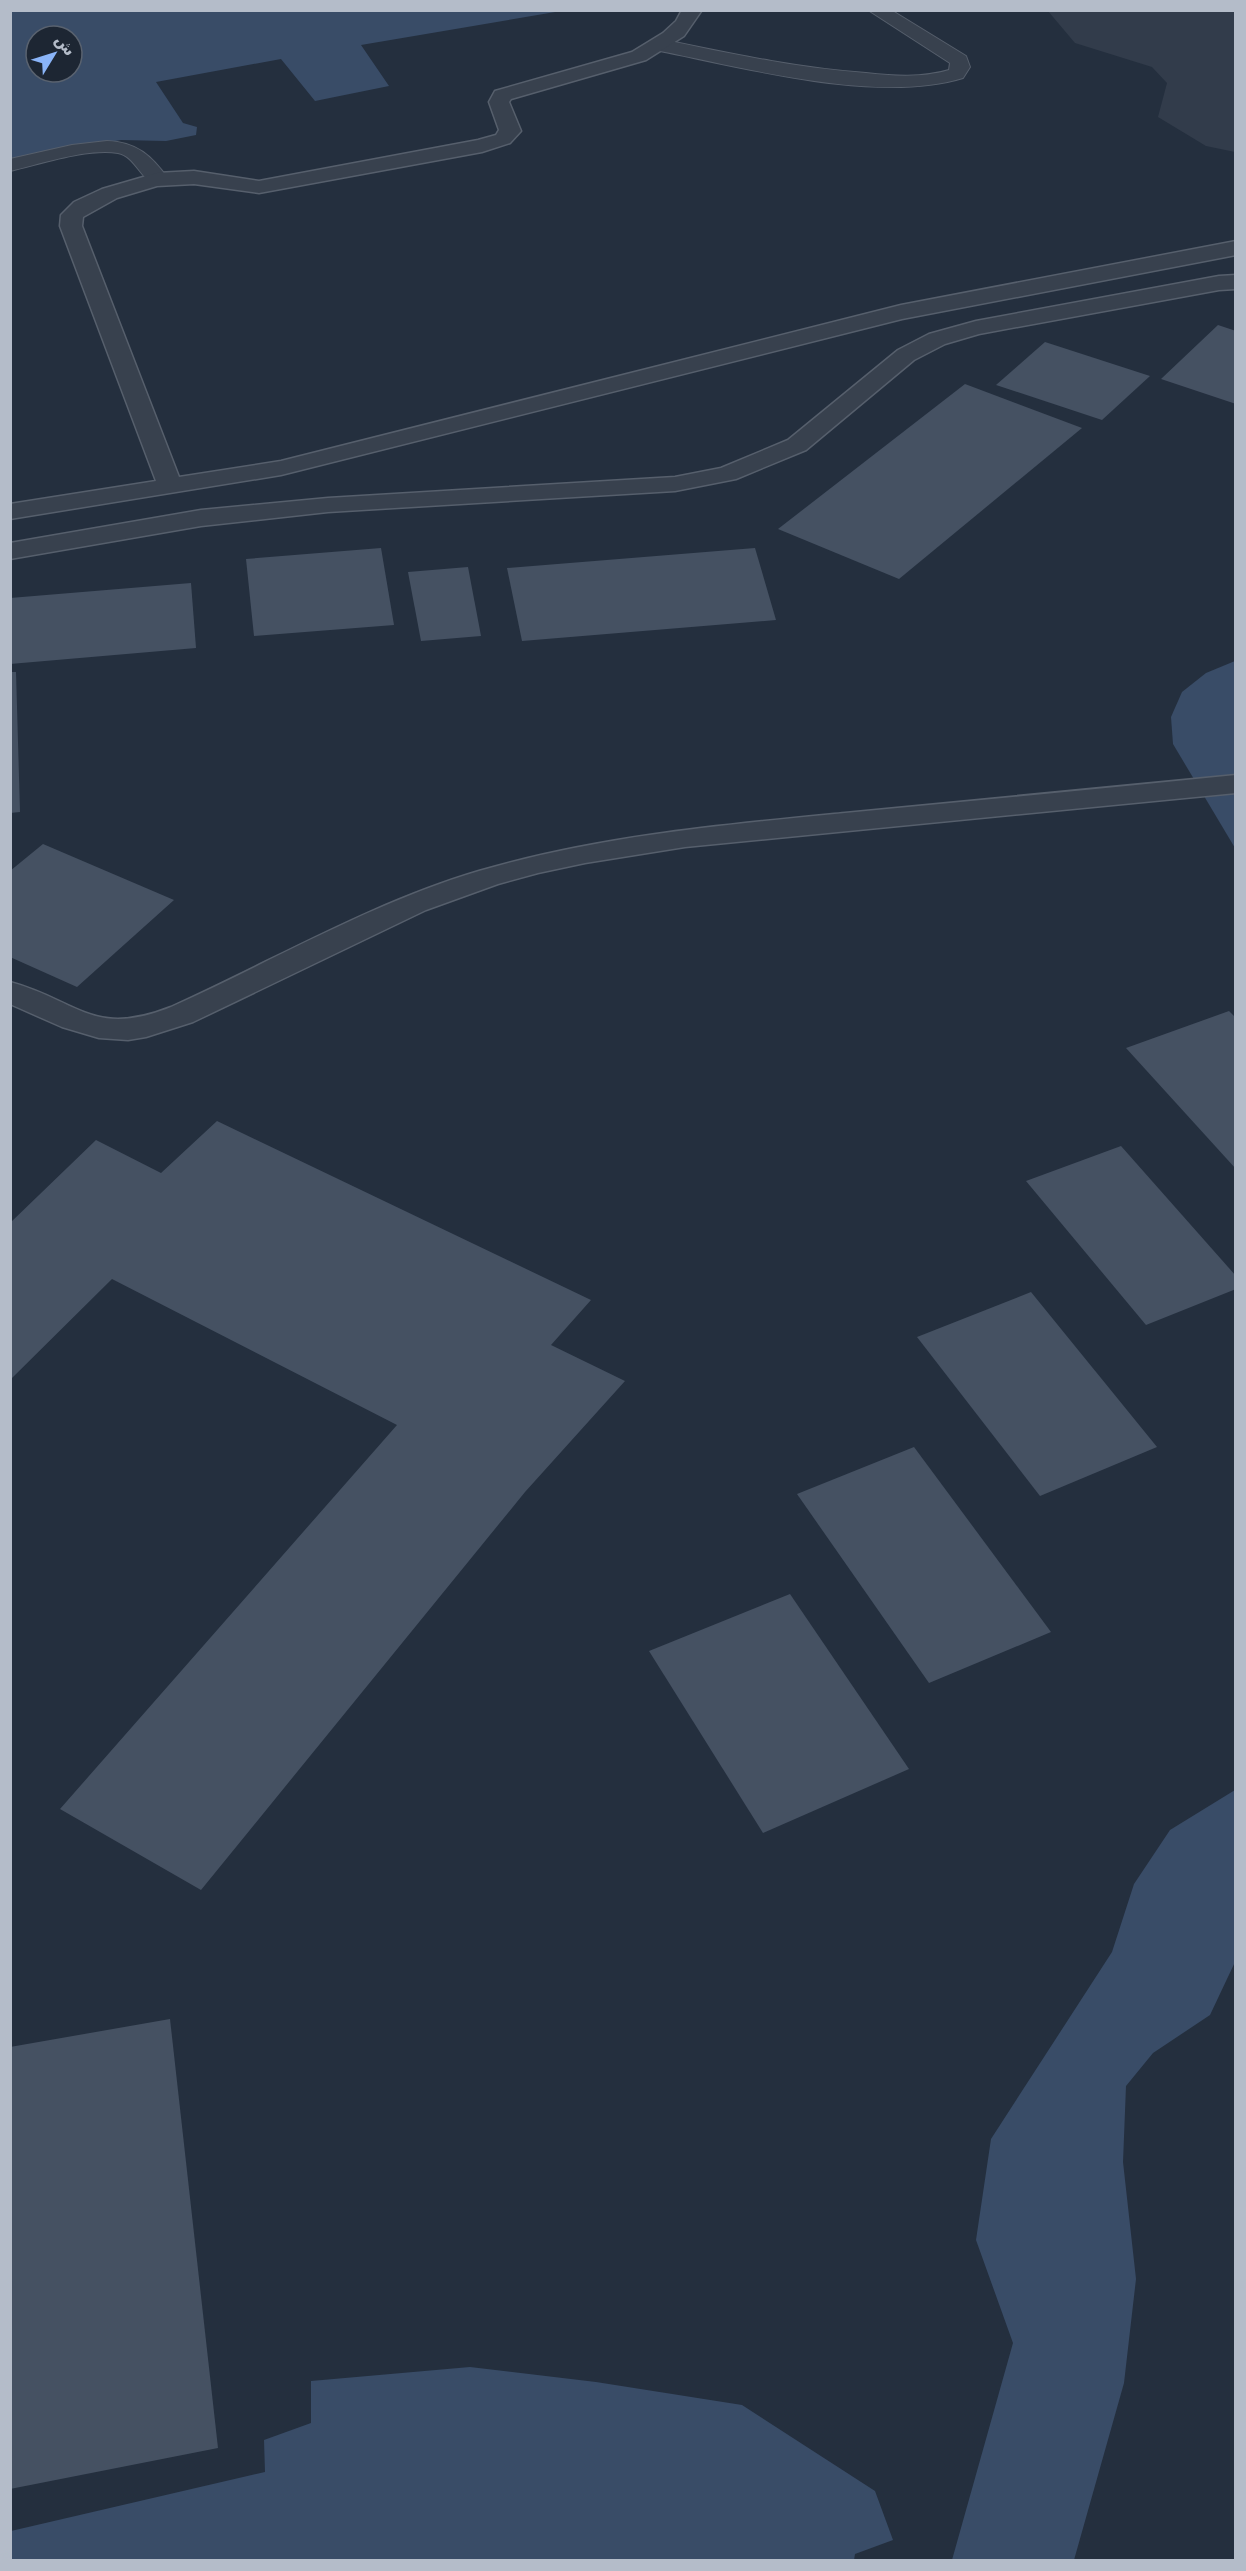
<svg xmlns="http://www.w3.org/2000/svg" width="1246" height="2571" viewBox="0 0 1246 2571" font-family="'DejaVu Sans',Cairo,sans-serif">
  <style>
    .airport { fill: #323c4b }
    .water { fill: #394c67; fill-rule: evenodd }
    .building { fill: #455162 }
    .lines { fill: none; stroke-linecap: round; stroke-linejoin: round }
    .lane-casing { stroke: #565f6c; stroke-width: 2 }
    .street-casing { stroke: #565f6c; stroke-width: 3 }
    .lane { fill: #38414e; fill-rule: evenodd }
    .street { fill: #38414e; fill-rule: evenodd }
  </style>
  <rect width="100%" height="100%" fill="#242f3e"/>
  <!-- airport -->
  <polygon class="airport" points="1048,11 1235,11 1235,152 1206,146 1158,117 1167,83 1152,67 1075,43"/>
  <!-- water -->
  <g class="water">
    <path d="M 11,11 L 561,11 L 361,45 L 389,86 L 315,101 L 281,59 L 156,82 L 183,123 L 197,127 L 196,135 L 166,141 L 121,140 L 11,159 ZM 36,36 L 72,36 L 72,72 L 36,72 Z"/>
    <polygon points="1235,661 1235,848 1173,744 1171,717 1182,692 1206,673"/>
    <polygon points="1235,1790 1235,1962 1210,2015 1153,2053 1126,2086 1123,2162 1136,2279 1124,2383 1074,2560 952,2560 1013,2343 976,2240 991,2139 1112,1952 1134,1884 1170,1830"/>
    <polygon points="470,2367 596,2382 742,2405 875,2491 893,2540 855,2554 854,2560 11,2560 11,2531 265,2472 264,2440 311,2423 311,2381"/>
  </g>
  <!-- building -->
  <g class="building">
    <polygon points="1218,325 1236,331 1236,404 1161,379"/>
    <polygon points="1045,342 1150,376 1102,420 996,385"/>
    <polygon points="965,384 1082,428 899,579 778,529"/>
    <polygon points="381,548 394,625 254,636 246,559"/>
    <polygon points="755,548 776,620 522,641 507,568"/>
    <polygon points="468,567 481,636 421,641 408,572"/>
    <polygon points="191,583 196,648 10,664 10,598"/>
    <polygon points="10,672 16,672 20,812 10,813"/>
    <polygon points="43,844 174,900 77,987 10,957 10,871"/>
    <polygon points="1229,1011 1236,1018 1236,1169 1126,1048"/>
    <polygon points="217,1121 591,1300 551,1345 625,1381 525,1492 201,1890 60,1809 397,1425 112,1279 10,1380 10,1223 96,1140 161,1173"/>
    <polygon points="1121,1146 1236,1276 1236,1289 1146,1325 1026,1181"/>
    <polygon points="1031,1292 1157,1447 1040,1496 917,1337"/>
    <polygon points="914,1447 1051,1632 929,1683 797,1494"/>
    <polygon points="790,1594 909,1769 763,1833 649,1651"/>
    <polygon points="170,2019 218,2448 10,2489 10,2047"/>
  </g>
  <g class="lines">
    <!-- lane casing -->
    <g class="lane-casing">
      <g id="lane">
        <path d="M 868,10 L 891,10 L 966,56 L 970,67 L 963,78 C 878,104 746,68 660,51 L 653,49 L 650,45 L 653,41 L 660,39 C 728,53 796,68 866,73 C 893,76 922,78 949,70 L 950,63 Z"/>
        <path d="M 107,141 C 137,142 152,156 169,180 L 166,184 C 142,190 139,157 118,153 C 87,148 41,164 10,171 L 10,159 L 72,145 Z"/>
      </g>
    </g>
    <!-- street casing -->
    <g class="street-casing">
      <g id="street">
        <polygon points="682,10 702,10 684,36 646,60 511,99 509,102 521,131 510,143 482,152 259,193 194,184 157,186 117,198 83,217 82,226 179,477 281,461 901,305 1236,241 1236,255 902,319 281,475 10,519 10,504 156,481 60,226 61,215 74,202 102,189 157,173 194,171 259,181 478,140 496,135 499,130 489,102 495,91 632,52 663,33 676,21"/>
        <polygon points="1236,275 1236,289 1219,290 979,334 945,344 914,360 806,450 736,479 675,491 328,512 201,526 10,559 10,543 201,510 328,498 675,477 721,468 788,440 898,350 929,334 976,321 1219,276"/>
        <path d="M 1236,775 L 1236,793 L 685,847 L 585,863 L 538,873 L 498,884 L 426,910 L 193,1022 L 146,1037 L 128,1040 L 99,1038 L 62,1027 L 10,1004 L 10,982 C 79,1001 93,1038 171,1007 C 273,961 371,903 479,871 C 598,836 722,825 845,813 C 975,801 1105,788 1236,775 Z"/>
      </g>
    </g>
    <!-- lane -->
    <use href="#lane" class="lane"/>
    <!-- street -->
    <use href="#street" class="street"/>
  </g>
  <!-- border -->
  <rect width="1246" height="2571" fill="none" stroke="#b4bcc9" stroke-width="24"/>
  <!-- north arrow -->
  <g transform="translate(54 54) rotate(52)"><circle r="28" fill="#1d2633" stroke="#59626f" stroke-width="1.5"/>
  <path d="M0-4.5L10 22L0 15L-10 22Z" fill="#8ab4f8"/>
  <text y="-9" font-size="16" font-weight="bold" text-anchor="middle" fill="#b4bcc9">ش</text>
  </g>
</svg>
